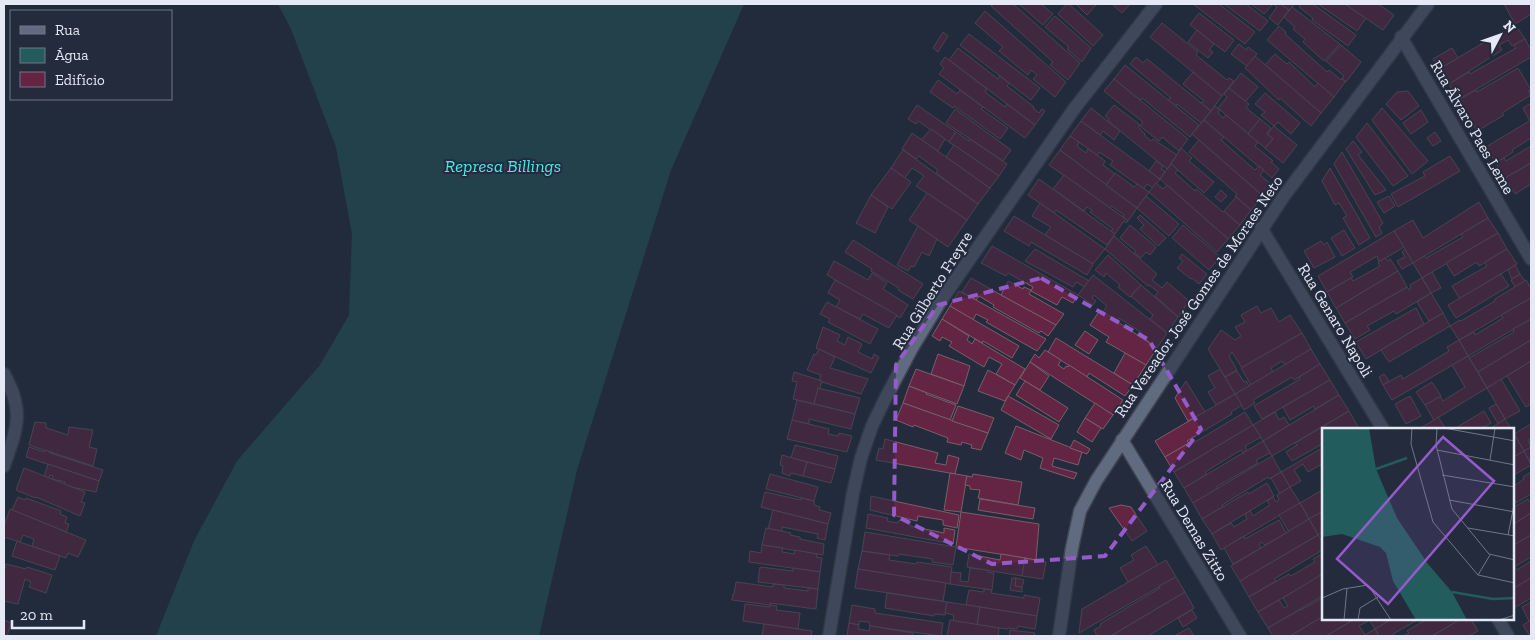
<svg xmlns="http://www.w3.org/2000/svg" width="1535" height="640" viewBox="0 0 1535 640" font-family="'Zilla Slab',serif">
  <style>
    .water { fill: #235c5d }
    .building { fill: #642545; stroke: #776069 }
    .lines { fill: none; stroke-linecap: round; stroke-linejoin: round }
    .minor-casing { stroke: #404655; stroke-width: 15 }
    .minor { stroke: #616b7f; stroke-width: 12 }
    .marked { fill: none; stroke: #955bcc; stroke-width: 4; stroke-dasharray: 10 6; stroke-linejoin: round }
    .labels { text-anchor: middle; stroke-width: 4; stroke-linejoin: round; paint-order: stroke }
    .street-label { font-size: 16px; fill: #e4e9f5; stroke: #232b3c }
    .water-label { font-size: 18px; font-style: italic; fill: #49e9ea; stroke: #232b3c }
    .inset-river { fill: none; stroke: #235c5d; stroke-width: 2.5 }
    .inset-road { fill: none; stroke: #707786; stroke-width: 1 }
    .view { fill: #955bcc; fill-opacity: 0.15; stroke: #955bcc; stroke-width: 2.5 }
    .inset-edge { fill: none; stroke: #e4e9f5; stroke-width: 2.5 }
  </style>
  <rect width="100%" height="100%" fill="#232b3c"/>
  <!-- water -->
  <polygon class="water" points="278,4 744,4 671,170 577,470 539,636 156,636 194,541 237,461 320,365 349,315 352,234 336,147 291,29"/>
  <!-- building -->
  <g class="building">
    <polygon points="994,4 1013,4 1080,63 1068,80 1050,65 1053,62 991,6"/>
    <polygon points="1019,4 1041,4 1053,14 1043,25"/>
    <polygon points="1067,4 1069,4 1103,35 1093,46 1058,14"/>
    <polygon points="1076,4 1095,4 1096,5 1087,15"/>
    <polygon points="1112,4 1130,4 1122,13"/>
    <polygon points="1193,4 1219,4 1255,32 1245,44"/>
    <polygon points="1224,4 1246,4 1268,21 1260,31"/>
    <polygon points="1251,4 1273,4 1264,14"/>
    <polygon points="1273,4 1281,4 1289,10 1278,25 1269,18 1277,7"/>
    <polygon points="1281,4 1295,4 1289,10"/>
    <polygon points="1302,4 1313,4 1356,35 1348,46 1312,20 1313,18 1299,7"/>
    <polygon points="1318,4 1345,4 1366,18 1357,31"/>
    <polygon points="1345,4 1378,4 1394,15 1383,30"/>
    <polygon points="1504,4 1531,4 1531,14 1515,24"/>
    <polygon points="1292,7 1340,44 1324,61 1303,42 1305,39 1293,29 1295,27 1284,17"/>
    <polygon points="985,11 1066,82 1055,97 1033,79 1037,75 1031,70 1028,75 999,51 1003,47 975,23"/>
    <polygon points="1199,13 1234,40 1225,52 1190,25"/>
    <polygon points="1055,16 1091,48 1082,62 1068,50 1068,46 1045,27"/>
    <polygon points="1162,23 1198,52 1196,55 1227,80 1229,78 1234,81 1222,96 1150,37"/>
    <polygon points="1515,24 1525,39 1512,46 1508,40 1499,45 1502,50 1449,84 1439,69"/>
    <polygon points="1279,26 1286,32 1285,34 1327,72 1329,70 1341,80 1342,78 1345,82 1334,97 1267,40"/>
    <polygon points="1197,30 1214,44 1209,50 1213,52 1208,58 1188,42"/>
    <polygon points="943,32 948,36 938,52 933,48"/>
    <polygon points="969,34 1040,88 1031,100 960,45"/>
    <polygon points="1525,39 1531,50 1531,57 1458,100 1449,84 1469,72 1470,74 1516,48 1514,45"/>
    <polygon points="1239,44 1246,50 1248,47 1257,54 1247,66 1231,54"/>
    <polygon points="1341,45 1361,62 1346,82 1342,78 1344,76 1326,61"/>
    <polygon points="958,48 998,79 1000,76 1009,83 1007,86 1034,107 1033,108 1039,113 1042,109 1045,111 1035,125 949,60"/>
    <polygon points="1452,48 1458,58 1439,69 1433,59"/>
    <polygon points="1275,54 1287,64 1289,62 1315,87 1318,83 1334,97 1321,113 1265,65"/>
    <polygon points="1255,56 1321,113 1311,126 1280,98 1279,100 1245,68"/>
    <polygon points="945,57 987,89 985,92 1005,107 1007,104 1035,125 1025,138 939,74 944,68 940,64"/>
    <polygon points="1136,57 1143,63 1147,59 1211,111 1201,123 1177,104 1176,106 1168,100 1171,98 1130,64"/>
    <polygon points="1125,65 1199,125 1190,137 1142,98 1140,100 1114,79"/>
    <polygon points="1518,68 1531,90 1528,91 1531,95 1502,113 1504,115 1477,131 1458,100 1476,90 1477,92"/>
    <polygon points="1193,72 1222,96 1211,111 1201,103 1204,101 1183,84"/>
    <polygon points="1241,73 1258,87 1245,102 1229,88"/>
    <polygon points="1114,79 1188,139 1179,151 1162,137 1159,141 1140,126 1143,122 1104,91"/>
    <polygon points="938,80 957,94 960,90 983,107 981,109 1008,128 1000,139 954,106 953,108 930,92"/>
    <polygon points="1229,88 1249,104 1246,108 1260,119 1248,134 1218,108 1227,97 1224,94"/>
    <polygon points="1408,91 1419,106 1401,120 1386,104 1397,92"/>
    <polygon points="1265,93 1300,123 1291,134 1278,122 1274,126 1261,115 1265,112 1255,104"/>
    <polygon points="1531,103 1531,120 1530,121 1523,108"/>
    <polygon points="917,105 956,132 949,142 918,121 916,124 908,119"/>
    <polygon points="1114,105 1140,125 1138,127 1145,134 1144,135 1151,141 1153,139 1177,155 1167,169 1108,121 1109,119 1105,116"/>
    <polygon points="1215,106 1220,110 1218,113 1223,118 1226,115 1258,142 1255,146 1273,161 1271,162 1279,169 1272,178 1204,120"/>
    <polygon points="1091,108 1120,131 1114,140 1103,131 1100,135 1081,121"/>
    <polygon points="1382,108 1428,161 1412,174 1372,120"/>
    <polygon points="955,109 1011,150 1003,161 946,123"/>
    <polygon points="1421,110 1428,122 1411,134 1403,123"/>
    <polygon points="1260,119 1271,128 1267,134 1273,139 1265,148 1248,134"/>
    <polygon points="1204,120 1224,137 1221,140 1255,170 1259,166 1264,170 1260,175 1272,185 1263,196 1192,134"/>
    <polygon points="1531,120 1531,138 1512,150 1513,152 1496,163 1486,147"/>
    <polygon points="1081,121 1160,179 1153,188 1147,184 1144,189 1110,165 1113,161 1099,152 1097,155 1070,136"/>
    <polygon points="1367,123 1408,176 1393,186 1356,137"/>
    <polygon points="1274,126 1297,145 1283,163 1265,148 1273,139 1267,134"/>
    <polygon points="931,129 945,139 938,151 921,140"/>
    <polygon points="956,132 969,141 970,139 1007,164 999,176 949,142"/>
    <polygon points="1435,132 1441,141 1433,146 1427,138"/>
    <polygon points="912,133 990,188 978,204 936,173 938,170 919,156 916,159 902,149"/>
    <polygon points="1070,136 1079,142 1077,146 1086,153 1088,149 1097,155 1105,161 1103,165 1115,174 1106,185 1060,150"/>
    <polygon points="1199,140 1263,196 1251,210 1235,196 1237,194 1189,152"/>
    <polygon points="1353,141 1362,152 1358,155 1386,190 1375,195 1346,149"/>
    <polygon points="954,145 999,176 990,188 946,157"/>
    <polygon points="1531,146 1531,163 1505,178 1496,163 1504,158 1506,161"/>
    <polygon points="1181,148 1192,158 1189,161 1214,182 1204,193 1171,164"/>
    <polygon points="903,150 978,204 967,220 916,186 924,176 912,168 905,178 891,168"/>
    <polygon points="1060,150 1137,208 1128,221 1123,217 1124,215 1112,206 1110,208 1049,165"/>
    <polygon points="1342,152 1383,223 1379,227 1382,233 1376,237 1334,164"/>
    <polygon points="1450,156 1460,171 1398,207 1391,194 1425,176 1423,172"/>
    <polygon points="1156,161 1163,166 1161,169 1165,171 1160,179 1149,171"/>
    <polygon points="1531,163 1531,179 1530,180 1531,184 1515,194 1505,178"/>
    <polygon points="1171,164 1178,170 1175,173 1195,191 1196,189 1223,212 1224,211 1240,225 1228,239 1160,179"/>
    <polygon points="891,168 911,182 892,209 871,195"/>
    <polygon points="1330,168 1370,238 1359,245 1343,218 1347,216 1339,203 1335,205 1322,181"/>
    <polygon points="1115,173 1134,187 1137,184 1149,192 1137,208 1106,185"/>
    <polygon points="1064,175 1123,217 1128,221 1126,223 1124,221 1115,234 1111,231 1113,229 1090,212 1092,210 1087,207 1084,211 1053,189"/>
    <polygon points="1039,179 1115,234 1107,245 1056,210 1054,213 1028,195"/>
    <polygon points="1156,183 1163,189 1167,185 1228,239 1217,252 1149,192"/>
    <polygon points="1221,190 1227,196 1221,202 1215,197"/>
    <polygon points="927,193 967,220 948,247 909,220"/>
    <polygon points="871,195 888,207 875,233 856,223"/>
    <polygon points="1146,196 1179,224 1169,236 1137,208"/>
    <polygon points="1389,196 1395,206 1384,213 1377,202"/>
    <polygon points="1236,197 1251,210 1240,225 1224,211"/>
    <polygon points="1479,202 1488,218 1413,263 1394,231 1413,220 1423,238"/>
    <polygon points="1040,203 1105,249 1093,264 1045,235 1051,227 1032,216"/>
    <polygon points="1140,215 1166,238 1158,246 1140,229 1144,225 1137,218"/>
    <polygon points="1014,216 1093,264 1087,275 1031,242 1029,246 1004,231"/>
    <polygon points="1488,218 1498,233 1422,278 1413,263 1424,256 1426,258 1463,237 1461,234"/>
    <polygon points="1130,225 1156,247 1150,255 1146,252 1141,258 1134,253 1136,251 1120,238"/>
    <polygon points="1183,225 1220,257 1209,270 1172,238"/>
    <polygon points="918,226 937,239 929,256 922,252 914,267 911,266 908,271 897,265"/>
    <polygon points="1344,230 1355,248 1342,256 1331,238"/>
    <polygon points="1394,231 1404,247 1379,262 1377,256 1350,272 1353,277 1327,292 1318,276"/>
    <polygon points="1498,233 1507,249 1479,266 1477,262 1454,276 1446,263"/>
    <polygon points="1114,236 1157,274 1152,280 1162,288 1167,282 1189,301 1178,317 1155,296 1158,292 1149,285 1148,286 1105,249"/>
    <polygon points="853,240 923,284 913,299 898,290 899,288 871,271 872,269 845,252"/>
    <polygon points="1321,241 1324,245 1327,242 1335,257 1314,268 1304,251"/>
    <polygon points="992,246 1078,295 1073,303 1062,297 1057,305 1031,291 1033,287 1008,273 1006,276 981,263"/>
    <polygon points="1035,249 1089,281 1085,287 1076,282 1073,287 1025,261"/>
    <polygon points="1405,249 1413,263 1402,269 1397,261 1405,257 1402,252"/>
    <polygon points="1507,249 1517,264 1460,299 1452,286 1487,266 1485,262"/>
    <polygon points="1182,254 1207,274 1199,284 1192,278 1191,279 1177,268 1183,261 1179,258"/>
    <polygon points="1108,255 1141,285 1130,297 1118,287 1120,285 1106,273 1104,277 1095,270"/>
    <polygon points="1385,258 1388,261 1390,259 1398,271 1336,308 1327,292 1351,278 1353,281 1380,266 1378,262"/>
    <polygon points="834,261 868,280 872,273 887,283 883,289 908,305 900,318 827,275"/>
    <polygon points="1515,265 1520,274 1512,279 1508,270"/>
    <polygon points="1398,271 1407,287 1345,323 1336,308"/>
    <polygon points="1432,272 1441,288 1431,293 1422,278"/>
    <polygon points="1501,274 1509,286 1456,318 1448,305"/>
    <polygon points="1520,274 1525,281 1515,287 1511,280"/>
    <polygon points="1093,275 1167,333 1157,348 1140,336 1142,333 1119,318 1117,321 1103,312 1107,306 1094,295 1092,298 1096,301 1093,305 1078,295"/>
    <polygon points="971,278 1001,295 1056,325 1048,336 1041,331 1039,333 993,307 994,305 979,296 976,300 962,292"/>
    <polygon points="1422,278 1431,293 1396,314 1394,311 1367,326 1370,330 1355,339 1345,323 1407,287 1409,290 1411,288 1410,285"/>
    <polygon points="835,280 897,315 889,328 863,314 860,319 836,307 840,300 828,293"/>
    <polygon points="1526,280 1531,289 1531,298 1459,340 1450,326 1460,320 1461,321 1495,301 1495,299"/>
    <polygon points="1008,281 1023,289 1024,287 1031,290 1029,294 1064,314 1056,325 1001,295"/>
    <polygon points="1141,285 1178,317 1167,333 1150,319 1153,315 1131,296"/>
    <polygon points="959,291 976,300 1046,339 1037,351 986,322 988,320 976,314 973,320 950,306"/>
    <polygon points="1431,293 1443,313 1429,321 1417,302"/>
    <polygon points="1531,298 1531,319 1468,356 1459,340 1474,332 1475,335 1503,318 1501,315"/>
    <polygon points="827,302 878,329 870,344 828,322 830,319 820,314"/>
    <polygon points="950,306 1019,346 1012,358 983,341 982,343 942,319"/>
    <polygon points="1257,306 1261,313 1271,308 1279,322 1290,315 1302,333 1242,368 1232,352 1229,356 1237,370 1225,377 1208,349 1221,330 1235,340 1241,336 1235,327 1245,322 1241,315"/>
    <polygon points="1416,308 1424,324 1366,359 1356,342"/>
    <polygon points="1100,310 1157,348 1146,365 1106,342 1109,337 1090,325"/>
    <polygon points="1443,313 1450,326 1389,362 1381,350"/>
    <polygon points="942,319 969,336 967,340 972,344 975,339 1025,369 1015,385 996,374 1002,364 989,357 984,367 949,346 952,342 942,337 940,341 932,336"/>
    <polygon points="1531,319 1531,340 1478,372 1469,358 1514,332 1513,329"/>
    <polygon points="823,327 840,335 837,341 845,345 848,337 862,344 858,352 872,359 874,354 879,357 871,373 816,348"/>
    <polygon points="1085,331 1098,340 1089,354 1075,345"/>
    <polygon points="1302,333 1311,349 1285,365 1282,361 1271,368 1273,372 1251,385 1241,368"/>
    <polygon points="1056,338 1133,385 1125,396 1089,373 1087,377 1048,352"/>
    <polygon points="1459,340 1468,356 1392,400 1383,385 1401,375 1403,379 1449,351 1447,347"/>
    <polygon points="1531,340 1531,361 1487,388 1478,372"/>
    <polygon points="819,349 835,357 830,368 868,379 861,394 819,381 821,375 807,370 814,354 816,355"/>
    <polygon points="1311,349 1320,364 1294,380 1292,377 1253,400 1255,403 1244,410 1235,394"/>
    <polygon points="1045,350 1061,360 1058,365 1064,369 1066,366 1068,367 1069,365 1123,400 1113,415 1030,362 1035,354 1039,358"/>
    <polygon points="1125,353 1146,365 1133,385 1114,373"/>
    <polygon points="938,354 970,366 964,386 931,374"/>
    <polygon points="1468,356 1487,388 1434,420 1425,405 1440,396 1443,401 1465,387 1452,365"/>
    <polygon points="1531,361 1531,404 1526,407 1507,376"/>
    <polygon points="1030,362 1049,376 1040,390 1020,378"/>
    <polygon points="1320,364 1330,380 1262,419 1254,406 1300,379 1299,377"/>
    <polygon points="916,369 964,386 957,404 909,386"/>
    <polygon points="1220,369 1235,394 1216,405 1208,392 1215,388 1208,376"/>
    <polygon points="988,370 1015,385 1005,401 978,391"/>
    <polygon points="1237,371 1244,382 1246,381 1249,386 1235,394 1225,377"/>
    <polygon points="794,372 822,381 814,404 793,399 797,382 792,381"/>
    <polygon points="1384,374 1389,381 1383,385 1379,377"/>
    <polygon points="1501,379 1520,411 1505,419 1487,388"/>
    <polygon points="1330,380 1339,395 1315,409 1314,406 1290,420 1283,407"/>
    <polygon points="1025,381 1068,408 1059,422 1016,395"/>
    <polygon points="1186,381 1205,412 1188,421 1175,398"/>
    <polygon points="1432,382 1441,396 1425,405 1416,392"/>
    <polygon points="909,386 927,393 926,394 956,405 950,420 903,403"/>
    <polygon points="818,388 860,398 855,414 814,404"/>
    <polygon points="1235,394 1242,405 1231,412 1232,414 1187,441 1189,443 1165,457 1155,441"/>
    <polygon points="1339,395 1349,411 1272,456 1263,441"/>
    <polygon points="1008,396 1059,425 1051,439 1001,410"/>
    <polygon points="1410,396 1421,416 1406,424 1395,404"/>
    <polygon points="797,400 855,414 851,429 809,419 809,424 792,420"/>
    <polygon points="903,403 988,433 981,450 971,448 972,445 962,442 961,445 947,442 948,438 914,425 913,427 896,420"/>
    <polygon points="1095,403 1113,415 1103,429 1085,418"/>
    <polygon points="1496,404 1505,419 1498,424 1489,408"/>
    <polygon points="958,406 994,418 988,433 952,421"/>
    <polygon points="1349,411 1358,427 1354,429 1324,429 1324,443 1292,461 1286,452 1297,445 1295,443"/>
    <polygon points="1484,411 1491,423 1480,429 1454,429"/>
    <polygon points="1245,412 1253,425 1174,472 1165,457 1189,443 1190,445"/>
    <polygon points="1275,412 1279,420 1284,417 1289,425 1263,441 1253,425"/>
    <polygon points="1438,417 1446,429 1419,429 1434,420"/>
    <polygon points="1085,418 1101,428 1092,442 1077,432"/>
    <polygon points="1505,419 1511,429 1491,429 1491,428"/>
    <polygon points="792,420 829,429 828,434 838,436 839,433 852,436 847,452 787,439"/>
    <polygon points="35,422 46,423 46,428 68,435 69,427 93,430 89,447 97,449 93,466 29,445"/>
    <polygon points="1531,424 1531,438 1528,440 1531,447 1524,451 1514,434"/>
    <polygon points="1253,425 1261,437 1245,446 1247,450 1243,453 1241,450 1205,472 1207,474 1184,488 1174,472"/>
    <polygon points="1016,426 1082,452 1078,465 1054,458 1052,466 1077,473 1074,479 1040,468 1043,458 1024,450 1021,460 1005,453"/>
    <polygon points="1514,434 1524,451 1514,457"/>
    <polygon points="885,439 938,453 935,463 946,465 948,455 959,458 955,474 876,460 879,448 883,449"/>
    <polygon points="1074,440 1090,449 1087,454 1070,448"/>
    <polygon points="1263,441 1270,453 1256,460 1258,463 1216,487 1217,489 1193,503 1184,488"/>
    <polygon points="795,445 838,456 835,469 791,458"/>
    <polygon points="29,447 45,452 46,450 50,452 50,453 103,470 99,481 26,457"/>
    <polygon points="1324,447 1324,463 1308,472 1303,464 1294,470 1301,481 1290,487 1281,472"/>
    <polygon points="1531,447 1531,463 1524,451"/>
    <polygon points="1524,451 1531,465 1514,475 1514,457"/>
    <polygon points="782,455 807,462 803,476 791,473 790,476 782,473 783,466 780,465"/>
    <polygon points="1272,456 1281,472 1269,479 1268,477 1222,505 1223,507 1202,519 1193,503"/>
    <polygon points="807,462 835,469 831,483 803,476"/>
    <polygon points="48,464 99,481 96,492 71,487 64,484 65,482 52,479 53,476 50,475 49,478 44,477"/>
    <polygon points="24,468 85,492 81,502 85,503 80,516 36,497 35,498 16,490"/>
    <polygon points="1281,472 1290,487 1280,494 1271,478"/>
    <polygon points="1531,472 1531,494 1514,504 1514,486 1524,479 1523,477"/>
    <polygon points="950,473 967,476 961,512 944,510"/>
    <polygon points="770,474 818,487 814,501 766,489"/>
    <polygon points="973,474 1022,482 1018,505 978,498 980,490 970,489 970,486 965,485 967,476 972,477"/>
    <polygon points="1267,483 1274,496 1212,534 1202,519 1248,492 1249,494"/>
    <polygon points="1290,487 1300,503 1221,550 1212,534 1231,523 1234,527 1247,519 1245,514 1250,511 1253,516 1270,505 1267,501 1273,497 1276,502 1279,500 1277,495"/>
    <polygon points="1324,489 1324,511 1309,519 1300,503"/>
    <polygon points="765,492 801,500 801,498 814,501 814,505 820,507 819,510 831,513 828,524 761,507"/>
    <polygon points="871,496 959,515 957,528 943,525 943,520 918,516 917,521 870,510"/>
    <polygon points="18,497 25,500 26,498 61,511 60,514 67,517 65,523 69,524 66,532 12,510"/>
    <polygon points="980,499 1035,508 1033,519 978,510"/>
    <polygon points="1528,499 1531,504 1531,513 1514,524 1514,507"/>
    <polygon points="1300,503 1309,519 1289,532 1279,515"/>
    <polygon points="1121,505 1131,507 1147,531 1132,541 1109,508"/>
    <polygon points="10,509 86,540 78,557 68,553 66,558 32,546 34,539 23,535 20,542 4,537 4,526"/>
    <polygon points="773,510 828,524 825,540 817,538 818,534 782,527 782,531 768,529"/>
    <polygon points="1323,511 1324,532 1318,535 1309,519"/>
    <polygon points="961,512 1039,524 1036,560 956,547"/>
    <polygon points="1531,513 1531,535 1514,545 1514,524"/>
    <polygon points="868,514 888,518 887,521 898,523 899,520 910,522 910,526 944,533 944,528 955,530 953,544 866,528"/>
    <polygon points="1309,519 1318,535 1240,581 1231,566"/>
    <polygon points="1279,520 1286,533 1265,545 1261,542 1259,544 1261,548 1233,564 1224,548 1244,536 1245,539"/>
    <polygon points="766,528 791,533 790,535 800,537 800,539 824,544 823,555 762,545"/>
    <polygon points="865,532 956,547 953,565 932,562 933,559 899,554 898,556 862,551"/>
    <polygon points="1318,535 1324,544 1324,549 1274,579 1276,581 1249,597 1240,581"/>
    <polygon points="1531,535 1531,557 1514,567 1514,545"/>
    <polygon points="17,541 60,556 55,570 12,556"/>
    <polygon points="762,545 783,548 782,552 794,554 795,550 817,554 816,557 822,558 820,572 749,562 750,551 761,553"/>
    <polygon points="1146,546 1158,565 1128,582 1120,568 1134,560 1131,555"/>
    <polygon points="862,551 890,555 889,560 916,564 917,562 952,567 950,584 858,569"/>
    <polygon points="1324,553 1324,574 1258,612 1249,597 1289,574 1291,576 1315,562 1313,559"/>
    <polygon points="969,554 1000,560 1001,554 1025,558 1022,576 967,567"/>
    <polygon points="1025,558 1046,562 1043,579 1022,576"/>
    <polygon points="1166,560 1176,577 1079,633 1082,609"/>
    <polygon points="1531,561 1531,578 1514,588 1514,567 1515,567 1517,570"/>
    <polygon points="6,564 26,569 27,567 52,575 46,593 29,587 31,582 25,579 18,604 4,601 4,572"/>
    <polygon points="760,567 793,571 793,568 820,572 818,589 758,582"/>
    <polygon points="970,568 987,570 987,572 994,573 992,590 950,584 951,572 961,573 960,581 968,582"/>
    <polygon points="858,569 946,583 943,601 855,588"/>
    <polygon points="1324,573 1324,595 1268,628 1258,612 1279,600 1284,608 1288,606 1283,598"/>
    <polygon points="1176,577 1185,592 1111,636 1097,636 1094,630 1101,626 1100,624 1160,588 1159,586"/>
    <polygon points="1012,578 1016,578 1015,586 1022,587 1022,592 1010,590"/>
    <polygon points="1016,578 1024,580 1022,587 1015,586"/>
    <polygon points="1531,578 1531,598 1514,608 1514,588"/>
    <polygon points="736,582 773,587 773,584 784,585 784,588 808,591 808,588 818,589 816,609 770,603 770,605 732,600 733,594 734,594"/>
    <polygon points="984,589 992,590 991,593 1024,598 1024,595 1040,598 1037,616 966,605 969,590 984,592"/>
    <polygon points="1185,592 1194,608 1148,636 1111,636"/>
    <polygon points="887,593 947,602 945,615 934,614 934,616 885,608"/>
    <polygon points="1324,597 1324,616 1290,636 1273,636 1268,628 1301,609 1301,610"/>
    <polygon points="947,602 980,607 977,625 953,621 954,615 945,613"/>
    <polygon points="1531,602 1531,620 1529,621 1522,607"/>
    <polygon points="745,604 770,607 770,605 777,606 776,610 800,613 798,629 743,621"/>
    <polygon points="852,605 875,609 875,613 943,623 941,636 870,626 869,622 859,621 859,625 849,623"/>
    <polygon points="980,607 1037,616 1035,629 1018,626 1017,629 1008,628 1008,629 977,625"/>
    <polygon points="1192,610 1197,618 1183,627 1178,618"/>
    <polygon points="1324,616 1324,619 1355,619 1326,636 1290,636"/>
    <polygon points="1355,619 1370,620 1359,626 1365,635 1363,636 1326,636"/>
    <polygon points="1369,619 1392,619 1375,629"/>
    <polygon points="1392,619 1419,619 1393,634 1394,636 1379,636 1375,629"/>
    <polygon points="1427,619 1461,619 1432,636 1403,636 1409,633 1407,631"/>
    <polygon points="1461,619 1471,619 1478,631 1469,636 1432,636"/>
    <polygon points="4,620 11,623 7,636 4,636"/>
    <polygon points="950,620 999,628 998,636 947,636"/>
    <polygon points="1531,620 1531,636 1530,636 1523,625"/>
    <polygon points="849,623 859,625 858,629 869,631 870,626 913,633 913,636 847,636"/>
    <polygon points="764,624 812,631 811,636 762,636"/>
    <polygon points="1189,628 1194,636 1174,636"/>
    <polygon points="1375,629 1379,636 1363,636 1365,635"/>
    <polygon points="1010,630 1035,633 1034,636 1009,636"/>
  </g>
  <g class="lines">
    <!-- minor casing -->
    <g class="minor-casing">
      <g id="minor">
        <polyline points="1401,37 1531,259"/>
        <polyline points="1261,228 1383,429"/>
        <path d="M 4,374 C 25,412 17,428 4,466"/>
        <polyline points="1122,440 1240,636"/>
        <polyline points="1498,619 1508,636"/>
        <polyline points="829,636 853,493 861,458 872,426 885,399 912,348 940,302 1074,109 1156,4"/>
        <polyline points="1059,636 1072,548 1080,511 1096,481 1284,196 1428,4"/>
      </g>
    </g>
    <!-- minor -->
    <use href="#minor" class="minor"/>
  </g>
  <!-- marked area -->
  <path d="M0 0H1535V640H0ZM 1041,278 L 1149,340 L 1201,429 L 1105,556 L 992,564 L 894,515 L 896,365 L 938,305 Z" fill="#232b3c" fill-opacity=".55" fill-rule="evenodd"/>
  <path class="marked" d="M 1041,278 L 1149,340 L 1201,429 L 1105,556 L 992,564 L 894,515 L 896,365 L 938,305 Z"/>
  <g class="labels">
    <!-- street labels -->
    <g class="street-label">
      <text transform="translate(1473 127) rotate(60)" y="6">Rua Álvaro Paes Leme</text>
      <text transform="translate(932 290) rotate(-58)" y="6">Rua Gilberto Freyre</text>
      <text transform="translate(1198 296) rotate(-56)" y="6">Rua Vereador José Gomes de Moraes Neto</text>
      <text transform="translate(1336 320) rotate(59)" y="6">Rua Genaro Napoli</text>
      <text transform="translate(1195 530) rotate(59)" y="6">Rua Demas Zitto</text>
    </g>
    <!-- water labels -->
    <g class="water-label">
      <text x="503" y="172">Represa Billings</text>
    </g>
  </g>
  <!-- overview -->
  <g transform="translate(1322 428)">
    <rect width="192" height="192" fill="#232b3c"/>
    <path d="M 0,0 L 47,0 L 54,41 L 75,90 L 106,136 L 130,164 L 145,192 L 94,192 L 71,153 L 64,125 L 58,119 L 20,106 L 0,109 Z" fill="#235c5d"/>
    <path class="inset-river" d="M 54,41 L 85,30M 130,164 L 171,171 L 193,170"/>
    <path class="inset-road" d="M 90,0 L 89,16 L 111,94 L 156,147 L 193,155M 115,0 L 114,17 L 130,81 L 167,126 L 193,132M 122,0 L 193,13M 115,22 L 193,37M 168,32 L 173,0M 120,47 L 193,59M 127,72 L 193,84M 146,100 L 193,108M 186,107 L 193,72M 156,147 L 168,127M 0,170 L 21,161 L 46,157 L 69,192M 22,192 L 25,160M 36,192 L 38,180 L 56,169M 177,192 L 193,187"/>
    <path class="view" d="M 121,9 L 172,53 L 66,176 L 15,131 Z"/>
    <rect width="192" height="192" class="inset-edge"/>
  </g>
  <!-- border -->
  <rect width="1535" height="640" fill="none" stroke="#e4e9f5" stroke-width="10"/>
  <!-- legend -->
  <rect x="10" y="10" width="162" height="90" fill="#232b3c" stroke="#707786"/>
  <rect x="20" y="26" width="25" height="8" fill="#616b7f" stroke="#707786"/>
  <text x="55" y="35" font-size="15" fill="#e4e9f5">Rua</text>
  <rect x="20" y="48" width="25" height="15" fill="#235c5d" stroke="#707786"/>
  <text x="55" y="60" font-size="15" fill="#e4e9f5">Água</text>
  <rect x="20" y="72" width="25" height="15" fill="#642545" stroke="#707786"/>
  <text x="55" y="85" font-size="15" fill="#e4e9f5">Edifício</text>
  <!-- north arrow -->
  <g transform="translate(1500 35) rotate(49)" stroke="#232b3c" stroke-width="4" paint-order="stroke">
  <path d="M0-4L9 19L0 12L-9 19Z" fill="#e4e9f5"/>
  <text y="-8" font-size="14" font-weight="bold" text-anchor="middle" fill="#e4e9f5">N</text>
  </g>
  <!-- scale -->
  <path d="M12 620v8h72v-8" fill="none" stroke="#e4e9f5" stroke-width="2.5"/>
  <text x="20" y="620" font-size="15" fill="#e4e9f5" stroke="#232b3c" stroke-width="4" paint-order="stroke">20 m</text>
</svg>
